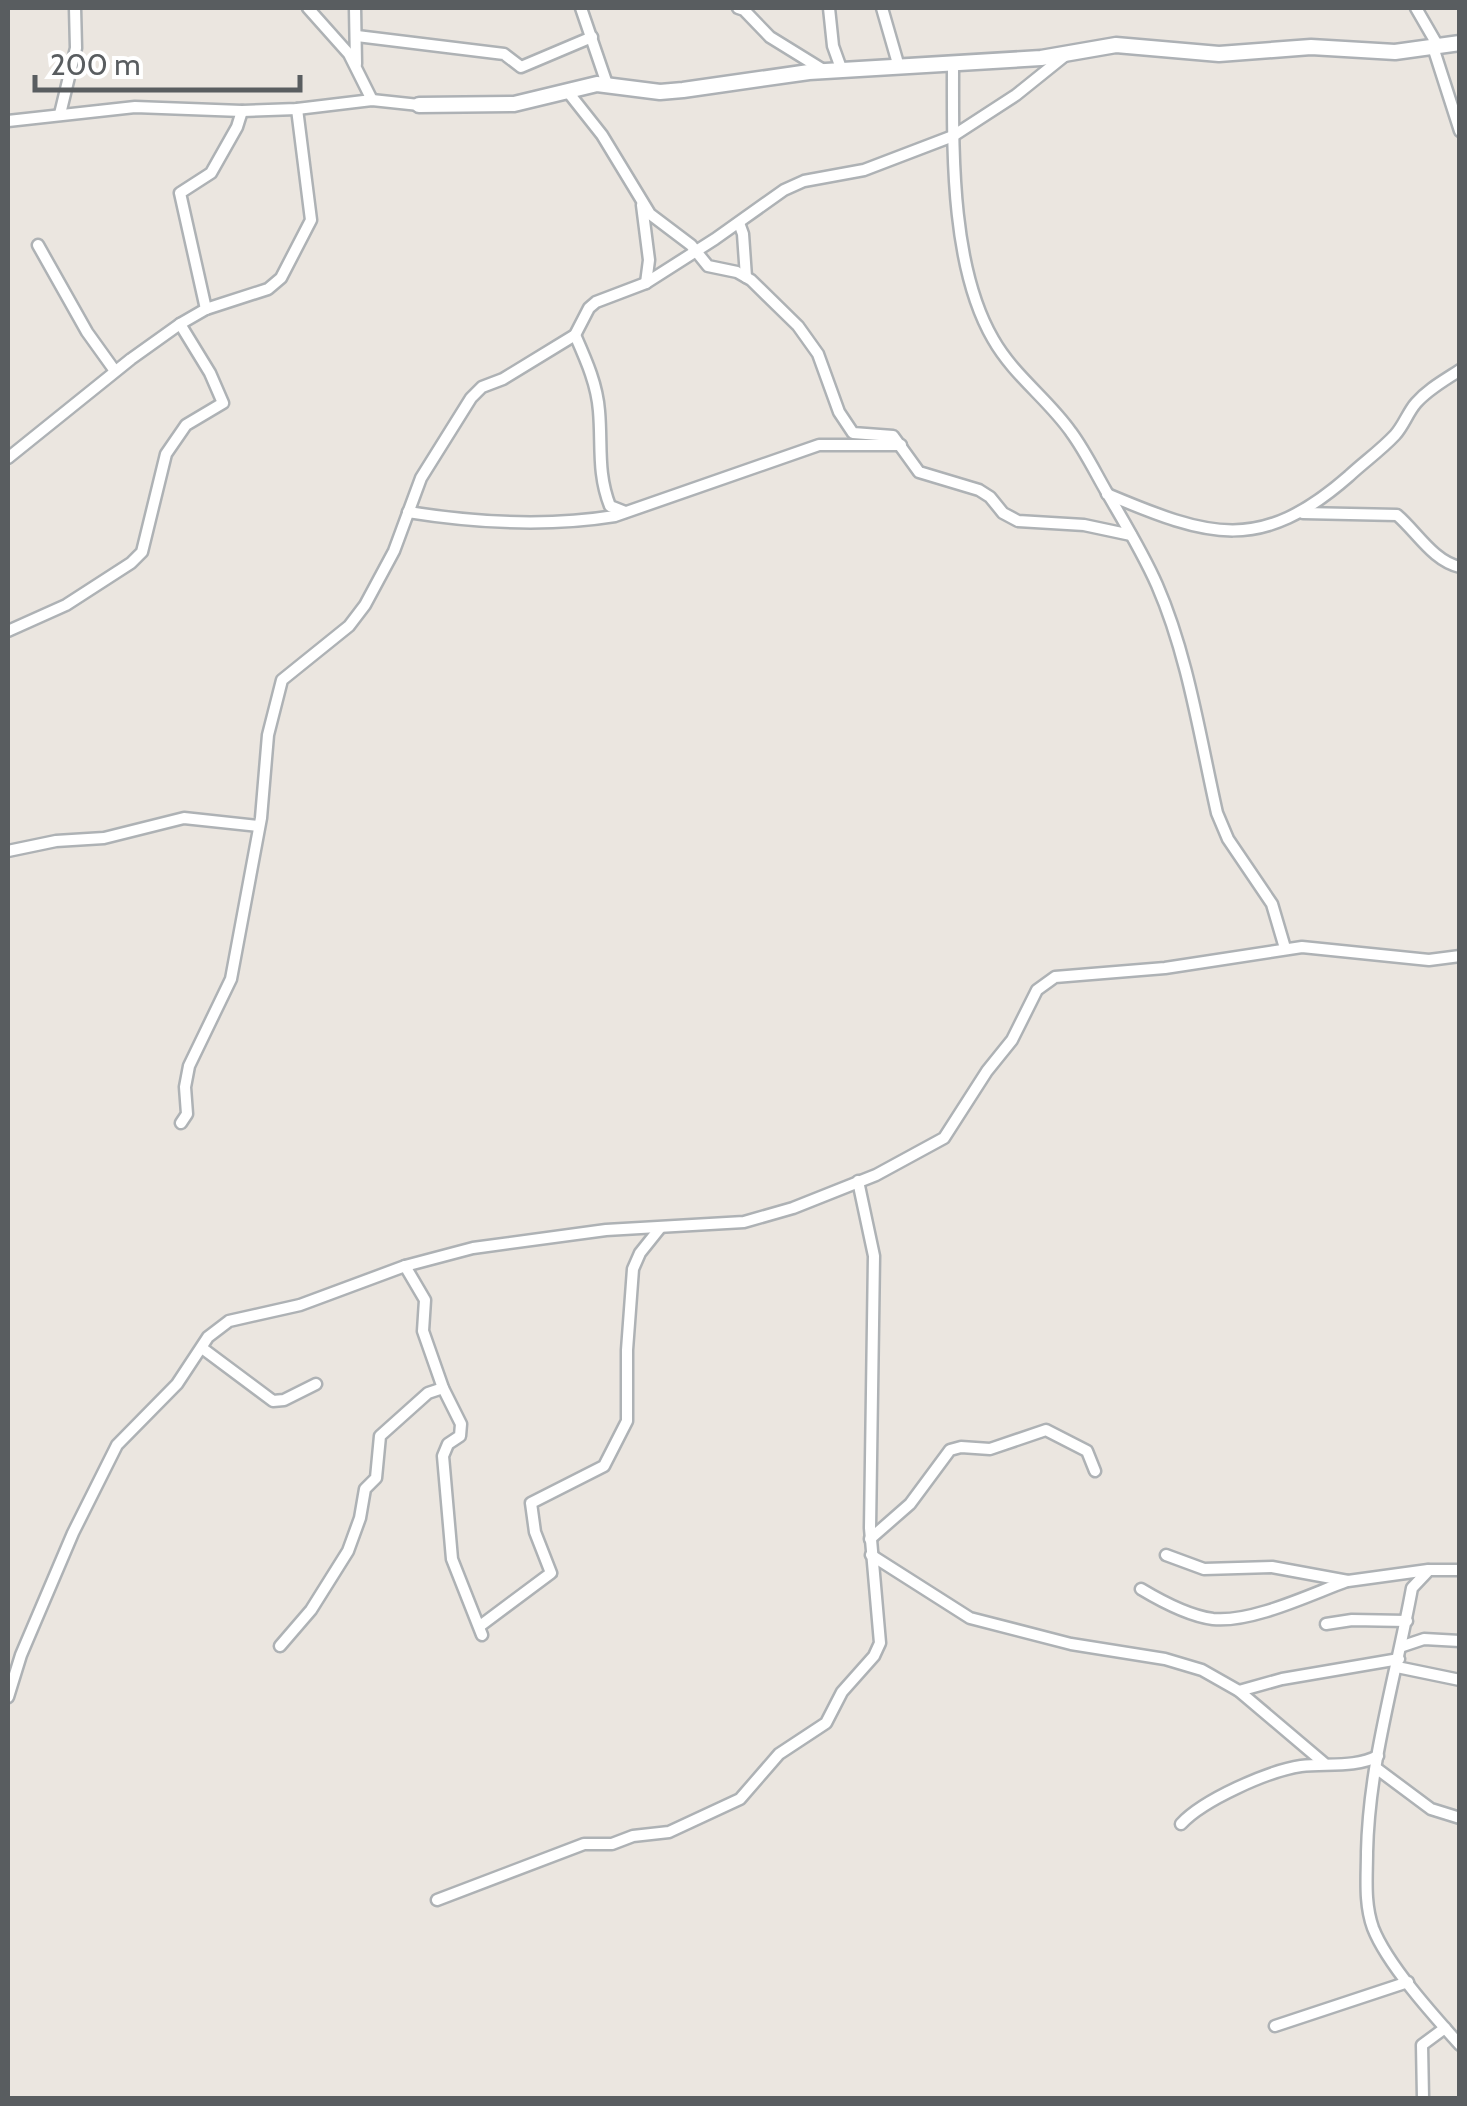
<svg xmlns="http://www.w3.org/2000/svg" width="1467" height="2106" viewBox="0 0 1467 2106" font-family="Cabin,sans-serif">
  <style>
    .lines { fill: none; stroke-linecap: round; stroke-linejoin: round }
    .street-casing { stroke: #aeb2b5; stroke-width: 15 }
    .secondary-casing { stroke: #adb1b5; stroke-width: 19 }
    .street { stroke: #fff; stroke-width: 10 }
    .secondary { stroke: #fff; stroke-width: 14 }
  </style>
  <rect width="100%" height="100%" fill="#ebe6e0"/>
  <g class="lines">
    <!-- street casing -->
    <g class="street-casing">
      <g id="street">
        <polyline points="308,8 349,54 372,100"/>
        <polyline points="355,8 356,64"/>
        <polyline points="581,8 607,84"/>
        <polyline points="738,8 744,10 770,37 825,71"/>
        <polyline points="829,8 833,46 842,71"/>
        <polyline points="882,8 899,67"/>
        <polyline points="1416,8 1438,46"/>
        <polyline points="357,36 504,54 521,67 592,37"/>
        <polyline points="1433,47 1460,131"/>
        <path d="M 953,64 C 953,148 950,265 993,339 C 1014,376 1048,399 1071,432 C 1085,451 1095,472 1106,491 C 1124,522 1143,553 1157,585 C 1188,656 1200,738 1217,813 L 1228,839 L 1272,904 L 1285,948"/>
        <polyline points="568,92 602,135 650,214 691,245 708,266 737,272 751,280 798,326 818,354 839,412 853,433 893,436 919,472 979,490 990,497 1003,513 1018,521 1084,525 1131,535"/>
        <polyline points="60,114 76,48 75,8"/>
        <polyline points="8,121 135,107 242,111 297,109 372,100 419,105"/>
        <polyline points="642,205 649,260 646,283"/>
        <polyline points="739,223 743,234 746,277"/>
        <polyline points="38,245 87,332 115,371"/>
        <polyline points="206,309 180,193 211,173 237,127 242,111"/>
        <path d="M 575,335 C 586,360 597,384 599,411 C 602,445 597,473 610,506 L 625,512"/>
        <polyline points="8,458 131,359 180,324 206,309 268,289 281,278 311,220 297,109"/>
        <path d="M 1107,494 C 1209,537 1260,554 1349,476 C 1364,462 1381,450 1395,435 C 1404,425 1408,412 1416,403 C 1428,389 1445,380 1460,370"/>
        <path d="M 408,512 C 477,523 547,527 615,516 L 819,445 L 901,445"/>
        <path d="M 1303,513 L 1397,515 C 1417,532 1433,561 1460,567"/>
        <polyline points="8,631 66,605 131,563 142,552 166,454 186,425 223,403 210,373 180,324"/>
        <polyline points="8,851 56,841 104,838 184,818 258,826"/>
        <polyline points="181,1123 187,1114 185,1087 189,1066 231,979 261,818 268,735 282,680 349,626 365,605 394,551 421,478 471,398 482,387 503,379 575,335 589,308 596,302 646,283 715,239 784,190 804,181 864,170 953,136 1016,95 1067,54"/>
        <polyline points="405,1266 425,1300 423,1331 443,1388 461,1424 460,1436 448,1444 443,1456 452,1559 482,1635"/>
        <polyline points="202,1348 273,1401 284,1400 316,1384"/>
        <polyline points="870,1539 910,1504 950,1450 961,1447 990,1449 1046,1430 1087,1451 1095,1471"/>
        <polyline points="871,1555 970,1618 1071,1644 1165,1659 1202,1670 1239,1691 1324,1763"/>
        <polyline points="1166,1555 1204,1569 1272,1567 1348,1581 1428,1570"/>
        <path d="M 1460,1570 L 1429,1570 L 1412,1588 C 1396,1676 1369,1762 1367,1852 C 1367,1877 1364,1903 1373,1928 C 1387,1964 1433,2015 1460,2045"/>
        <path d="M 1141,1589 C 1161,1601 1189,1616 1213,1619 C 1252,1623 1311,1594 1347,1581"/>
        <polyline points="1326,1624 1352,1620 1407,1621"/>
        <polyline points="480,1626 551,1573 535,1532 531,1503 604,1466 627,1421 627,1350 633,1269 640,1253 660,1228"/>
        <polyline points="280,1646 311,1610 348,1551 360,1518 365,1489 376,1478 380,1436 428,1393 443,1388"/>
        <polyline points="1403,1646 1424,1639 1460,1641"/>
        <polyline points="1397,1667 1460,1680"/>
        <polyline points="1239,1691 1282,1679 1399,1659"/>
        <polyline points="8,1697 21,1655 73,1533 117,1445 177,1384 208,1337 229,1321 300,1305 405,1266 473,1248 606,1230 744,1222 793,1208 876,1175 944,1138 987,1071 1012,1040 1037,990 1055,977 1165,968 1302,947 1429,960 1460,956"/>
        <polyline points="1376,1768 1431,1809 1460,1818"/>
        <path d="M 1181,1824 C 1203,1800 1268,1771 1301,1766 C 1327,1763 1355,1768 1378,1756"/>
        <polyline points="437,1900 584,1844 612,1844 633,1836 669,1832 740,1799 779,1754 826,1723 842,1692 874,1656 880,1643 870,1528 874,1256 858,1181"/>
        <polyline points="1275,2026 1408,1982"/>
        <polyline points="1423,2098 1422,2045 1445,2028"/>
      </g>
    </g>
    <!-- secondary casing -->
    <g class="secondary-casing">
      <polyline id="secondary" points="419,105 514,104 597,84 660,92 683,90 809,72 1041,58 1116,45 1219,54 1311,47 1395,52 1460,43"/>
    </g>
    <!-- street -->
    <use href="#street" class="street"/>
    <!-- secondary -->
    <use href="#secondary" class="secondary"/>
  </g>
  <!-- border -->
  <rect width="1467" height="2106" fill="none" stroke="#595d60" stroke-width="20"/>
  <!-- scale -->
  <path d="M35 75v15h265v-15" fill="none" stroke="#595d60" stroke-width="5"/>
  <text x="50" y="75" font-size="30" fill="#595d60" stroke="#ffffff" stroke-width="8" paint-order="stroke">200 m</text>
</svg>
